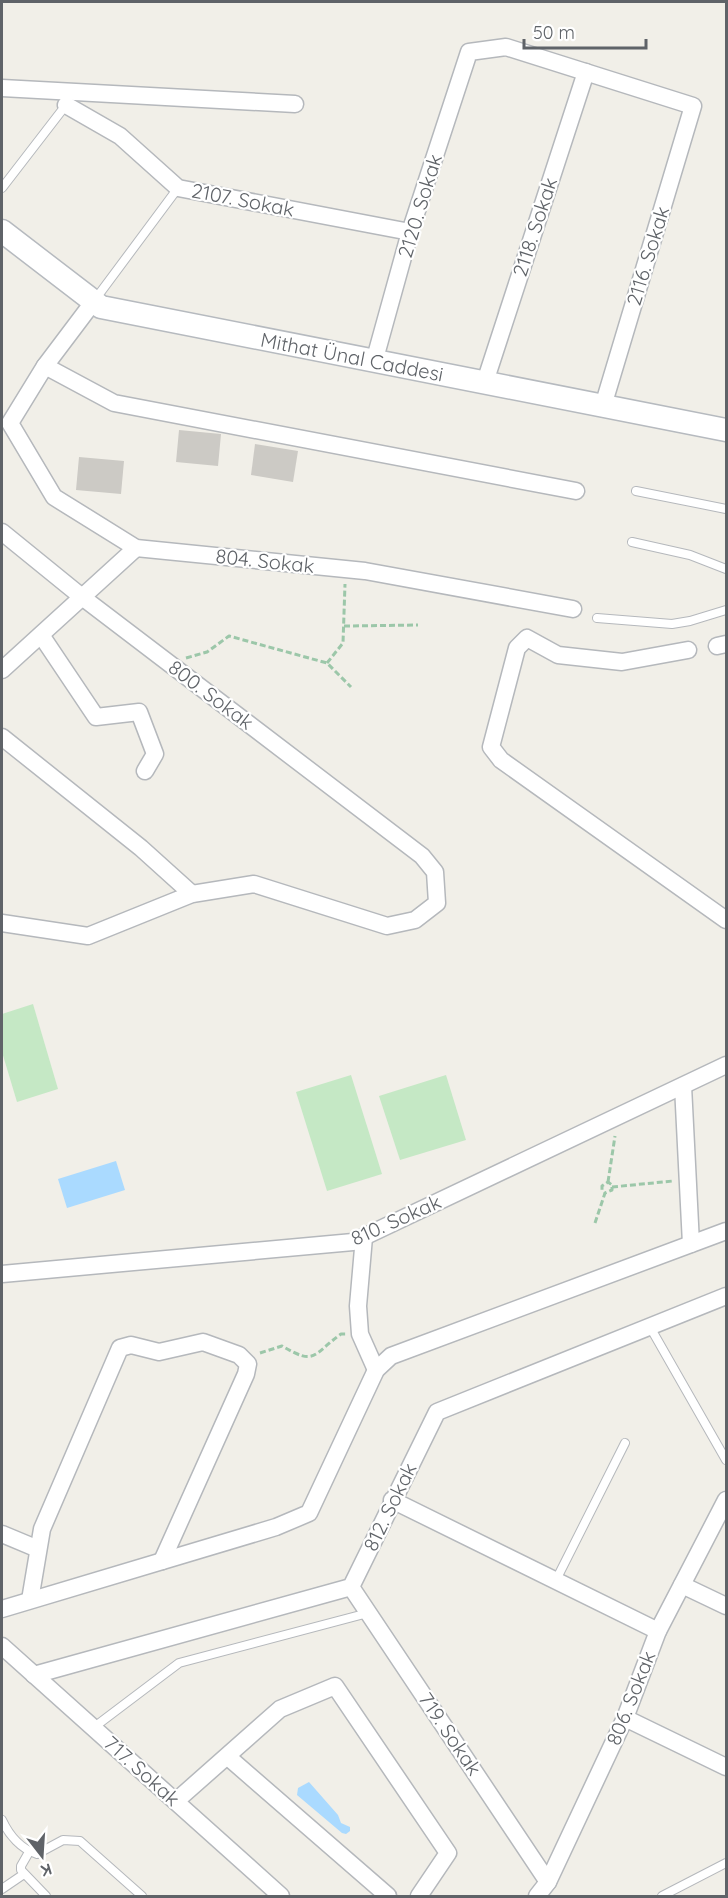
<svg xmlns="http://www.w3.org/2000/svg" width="728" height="1898" viewBox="0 0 728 1898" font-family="Quicksand,sans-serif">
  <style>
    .green { fill: #c5e8c5 }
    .water { fill: #aadaff }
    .building { fill: #cccac5 }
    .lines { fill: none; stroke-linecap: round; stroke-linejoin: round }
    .lane-casing { stroke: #b5b8bc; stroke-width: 10 }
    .street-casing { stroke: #b5b8bc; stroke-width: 19 }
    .secondary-casing { stroke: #b6babf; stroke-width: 25 }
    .path { stroke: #9cc7a9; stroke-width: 3; stroke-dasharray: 6 3; stroke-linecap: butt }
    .lane { stroke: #fff; stroke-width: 8 }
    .street { stroke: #fff; stroke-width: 16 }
    .secondary { stroke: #fff; stroke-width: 22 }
    .labels { text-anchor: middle; stroke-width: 4.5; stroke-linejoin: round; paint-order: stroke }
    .street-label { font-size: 20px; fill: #5f6368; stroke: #fff }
  </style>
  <rect width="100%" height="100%" fill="#f1efe8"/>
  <!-- green -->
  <g class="green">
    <polygon points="33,1004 58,1089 17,1102 2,1052 2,1014"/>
    <polygon points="351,1075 382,1174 327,1191 296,1092"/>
    <polygon points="446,1075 466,1140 400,1160 379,1096"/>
  </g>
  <!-- water -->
  <g class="water">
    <polygon points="116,1161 125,1190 67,1208 58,1179"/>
    <polygon points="309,1782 338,1815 341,1823 350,1827 350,1831 346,1834 342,1833 297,1795 298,1788"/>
  </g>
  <!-- building -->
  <g class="building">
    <polygon points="179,430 221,434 218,466 176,462"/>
    <polygon points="255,444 298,451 293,482 251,475"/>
    <polygon points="79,457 124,461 121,494 76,490"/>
  </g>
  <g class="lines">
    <!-- lane casing -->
    <g class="lane-casing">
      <g id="lane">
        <polyline points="2,188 66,105"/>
        <polyline points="94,301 178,188"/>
        <polyline points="636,491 726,509"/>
        <polyline points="632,542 690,555 726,569"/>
        <polyline points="597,618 672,624 690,621 726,610"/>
        <polyline points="650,1327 726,1460"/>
        <polyline points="556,1580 625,1443"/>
        <polyline points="93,1728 179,1663 368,1613"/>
        <path d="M 2,1820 C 9,1835 21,1849 37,1854 L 63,1840 L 80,1841 L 142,1896"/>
        <polyline points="29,1852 21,1866 21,1870 46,1896"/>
        <polyline points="2,1889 24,1874"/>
        <polyline points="662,1896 726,1863"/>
      </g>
    </g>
    <!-- street casing -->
    <g class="street-casing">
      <g id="street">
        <polyline points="2,88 295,104"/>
        <polyline points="66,105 120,136 178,188 410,232"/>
        <polyline points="94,301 45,366 10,423 54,497 136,548 365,571 573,609"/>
        <polyline points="374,362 410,232 469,52 506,47 693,106 603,406"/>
        <polyline points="45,366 114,403 576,491"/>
        <polyline points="485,382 586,72"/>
        <polyline points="2,532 82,597 422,856 435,872 437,903 415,920 387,926 254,884 192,894 88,936 2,923"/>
        <polyline points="41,635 96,717 139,712 155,754 145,771"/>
        <polyline points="717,646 726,644"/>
        <polyline points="688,650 622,662 558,655 527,638 517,648 491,747 501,760 726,920"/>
        <polyline points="2,670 136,548"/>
        <polyline points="2,737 141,848 192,894"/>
        <polyline points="683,1086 691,1244"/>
        <polyline points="364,1237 358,1306 360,1334 376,1370"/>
        <polyline points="2,1274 353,1242 726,1065"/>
        <polyline points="392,1500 658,1631"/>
        <polyline points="2,1534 38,1549"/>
        <polyline points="682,1585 726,1606"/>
        <polyline points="351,1587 548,1882"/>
        <polyline points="30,1600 42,1529 120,1348 131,1345 159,1352 203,1342 239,1355 248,1364 246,1374 162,1561"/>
        <polyline points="2,1609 276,1527 309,1513 376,1370 391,1356 726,1231"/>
        <polyline points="2,1646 281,1896"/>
        <polyline points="34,1675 351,1587 437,1412 726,1296"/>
        <polyline points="625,1718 726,1767"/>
        <polyline points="228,1757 388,1896"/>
        <polyline points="176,1801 280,1709 335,1686 448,1853 419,1896"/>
        <polyline points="537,1896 548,1882 625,1718 658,1631 726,1500"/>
      </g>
    </g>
    <!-- secondary casing -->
    <g class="secondary-casing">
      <polyline id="secondary" points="2,231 101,307 726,430"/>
    </g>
    <!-- path -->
    <g class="path">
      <polyline points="344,626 418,625"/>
      <polyline points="186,658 207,652 229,636 327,663 351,687"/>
      <polyline points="327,663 343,643 345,584"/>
      <polyline points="608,1182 615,1136"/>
      <polyline points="612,1187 673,1181"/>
      <polyline points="595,1223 605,1193 602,1190 602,1186 608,1182 612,1185 612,1190 605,1193"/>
      <path d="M 260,1353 L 282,1346 C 316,1366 312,1355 341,1334 L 346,1334"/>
    </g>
    <!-- lane -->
    <use href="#lane" class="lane"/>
    <!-- street -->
    <use href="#street" class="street"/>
    <!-- secondary -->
    <use href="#secondary" class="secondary"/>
  </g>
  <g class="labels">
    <!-- street labels -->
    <g class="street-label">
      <text transform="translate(243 200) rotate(11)" y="7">2107. Sokak</text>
      <text transform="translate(420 206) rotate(-73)" y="7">2120. Sokak</text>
      <text transform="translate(535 227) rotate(-72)" y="7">2118. Sokak</text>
      <text transform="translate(648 256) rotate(-73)" y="7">2116. Sokak</text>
      <text transform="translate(352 357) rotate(11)" y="7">Mithat Ünal Caddesi</text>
      <text transform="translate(265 561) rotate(6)" y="7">804. Sokak</text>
      <text transform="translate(211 695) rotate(37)" y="7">800. Sokak</text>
      <text transform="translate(396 1220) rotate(-24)" y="7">810. Sokak</text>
      <text transform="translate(390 1507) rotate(-64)" y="7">812. Sokak</text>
      <text transform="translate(631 1698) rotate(-68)" y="7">806. Sokak</text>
      <text transform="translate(450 1734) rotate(56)" y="7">719. Sokak</text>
      <text transform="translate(142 1771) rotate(42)" y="7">717. Sokak</text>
    </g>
  </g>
  <!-- border -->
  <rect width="728" height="1898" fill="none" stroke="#5f6368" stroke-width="6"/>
  <!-- north arrow -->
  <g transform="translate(42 1856) rotate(163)" stroke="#ffffff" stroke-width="4.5" paint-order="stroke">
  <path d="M0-4.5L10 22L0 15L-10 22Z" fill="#5f6368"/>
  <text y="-9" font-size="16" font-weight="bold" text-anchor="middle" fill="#5f6368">K</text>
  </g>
  <!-- scale -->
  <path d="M524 39v9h122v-9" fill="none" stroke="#5f6368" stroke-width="3"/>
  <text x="533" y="39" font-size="18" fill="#5f6368" stroke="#ffffff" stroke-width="4.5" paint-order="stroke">50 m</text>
</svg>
